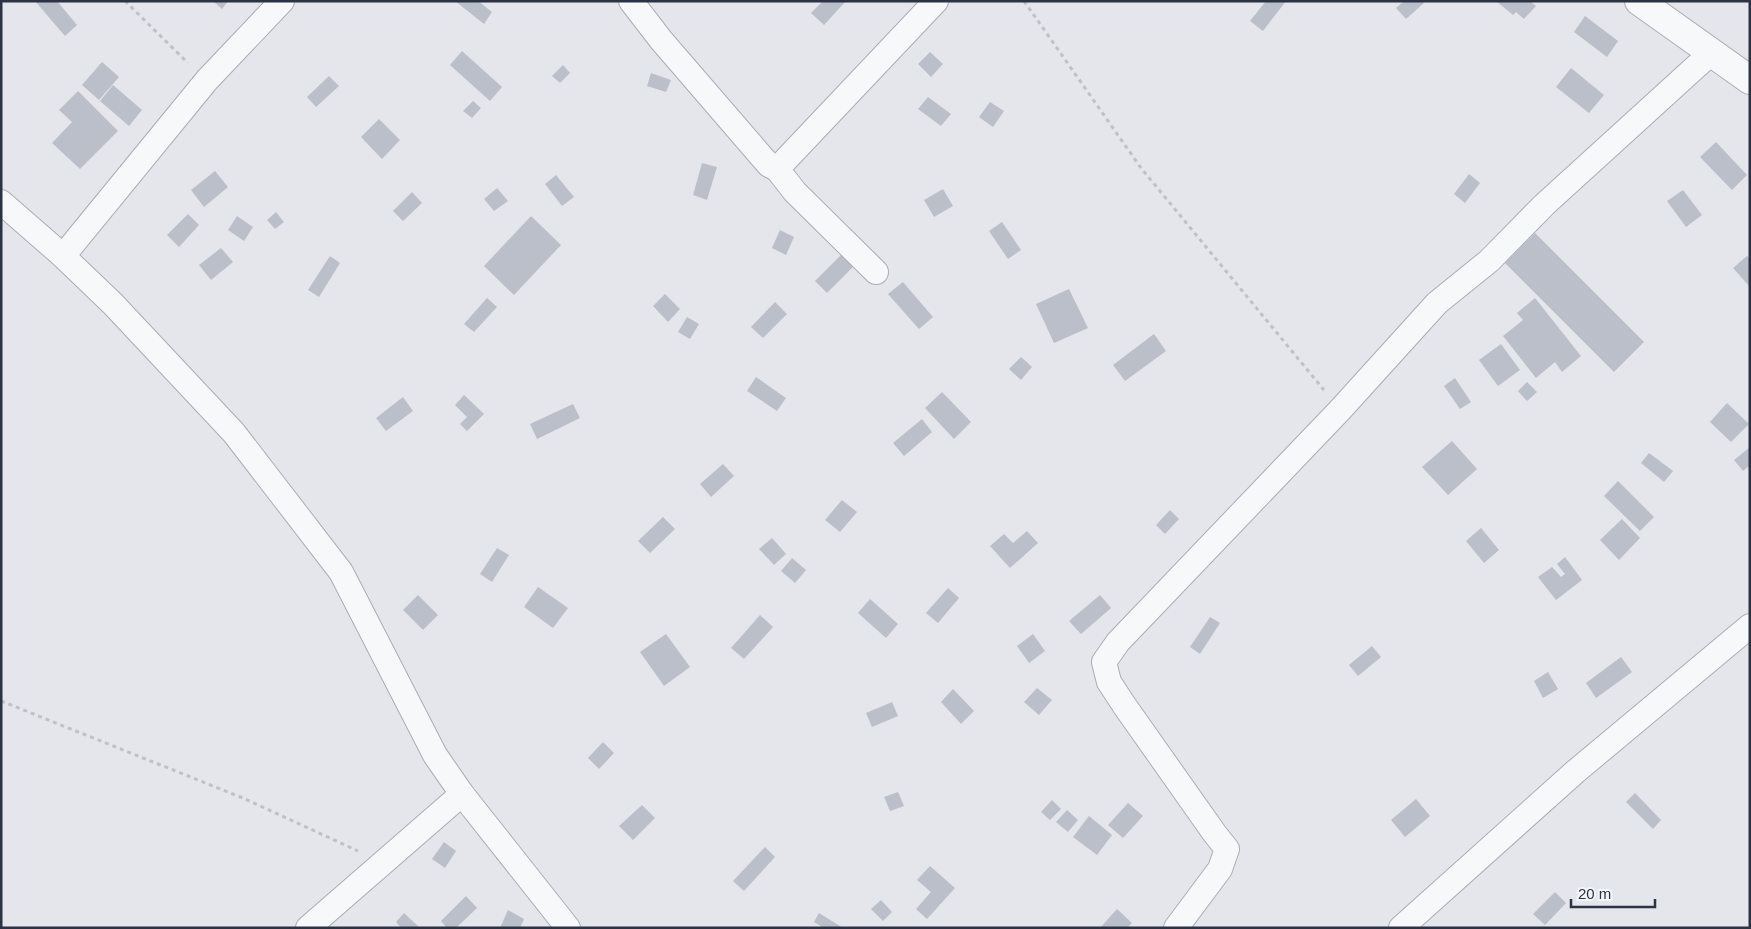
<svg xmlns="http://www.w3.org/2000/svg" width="1751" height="929" viewBox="0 0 1751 929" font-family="Arial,sans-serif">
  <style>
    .building { fill: #bbbfc9 }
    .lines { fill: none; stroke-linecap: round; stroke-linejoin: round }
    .minor-casing { stroke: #a9adb6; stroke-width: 26 }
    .tertiary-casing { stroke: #a9adb6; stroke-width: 30 }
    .path { stroke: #bec1c7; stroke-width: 3; stroke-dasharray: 4 4; stroke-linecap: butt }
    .minor { stroke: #f7f8fa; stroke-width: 24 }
    .tertiary { stroke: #f7f8fa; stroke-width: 28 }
  </style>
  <rect width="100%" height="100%" fill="#e4e6eb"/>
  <!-- building -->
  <g class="building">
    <polygon points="35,1 57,1 77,25 65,36"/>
    <polygon points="213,1 228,1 222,9"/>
    <polygon points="455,1 478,1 492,12 484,24"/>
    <polygon points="823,1 846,1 824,25 811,13"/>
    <polygon points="1266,1 1286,1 1263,31 1250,21"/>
    <polygon points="1404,1 1422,1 1424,3 1406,19 1396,8"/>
    <polygon points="1496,1 1530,1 1536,6 1524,19 1516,12 1513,15"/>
    <polygon points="1585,16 1618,41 1607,57 1574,32"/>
    <polygon points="462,51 502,87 490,101 450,65"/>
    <polygon points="930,52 943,64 931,77 918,64"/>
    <polygon points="102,62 119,77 99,100 82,85"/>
    <polygon points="563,65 570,73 560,83 552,76"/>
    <polygon points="1571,68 1604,95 1589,113 1556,87"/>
    <polygon points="651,73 671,80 666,92 647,86"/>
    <polygon points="329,76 339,86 316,107 307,97"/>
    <polygon points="113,85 142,110 129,126 100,101"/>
    <polygon points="78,91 118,131 80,169 52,143 72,122 59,110"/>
    <polygon points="928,97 951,114 941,126 918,109"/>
    <polygon points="473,101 481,108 472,118 463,111"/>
    <polygon points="990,102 1004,111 993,127 979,117"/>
    <polygon points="379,119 400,140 382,159 361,137"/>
    <polygon points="1716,142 1747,175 1732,190 1700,157"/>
    <polygon points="702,163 717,167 707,200 693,195"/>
    <polygon points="215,171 228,187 204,207 191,190"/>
    <polygon points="1469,174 1480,183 1465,203 1454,194"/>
    <polygon points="556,175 574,197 562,206 545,184"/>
    <polygon points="497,188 508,201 494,211 484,199"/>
    <polygon points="943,189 953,206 934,217 924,200"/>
    <polygon points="1683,190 1702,215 1686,227 1667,201"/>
    <polygon points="412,192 422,203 403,221 393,211"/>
    <polygon points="276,212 284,222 275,229 267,220"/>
    <polygon points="188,214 199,225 179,247 167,235"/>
    <polygon points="237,216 253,227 244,241 228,230"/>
    <polygon points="531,216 561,245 514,295 484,266"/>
    <polygon points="1002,222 1021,250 1008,259 989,231"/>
    <polygon points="780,230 794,237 786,255 772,248"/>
    <polygon points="1535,233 1644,342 1614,372 1505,263"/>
    <polygon points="221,248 233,262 211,280 199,265"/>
    <polygon points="845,251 857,263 827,293 815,281"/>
    <polygon points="330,256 340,263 319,297 308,290"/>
    <polygon points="1747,256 1750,259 1750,287 1733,268"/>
    <polygon points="903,282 933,317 919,329 888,294"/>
    <polygon points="1069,289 1088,328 1054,343 1036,304"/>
    <polygon points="665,294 680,309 668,322 653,306"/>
    <polygon points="487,298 497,307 474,332 464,324"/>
    <polygon points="1535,298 1581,356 1562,372 1555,362 1536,378 1503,336 1523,320 1517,313"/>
    <polygon points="775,302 787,314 763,338 751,327"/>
    <polygon points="687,317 699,324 690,339 678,332"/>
    <polygon points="1154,334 1166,351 1125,381 1113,365"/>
    <polygon points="1501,344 1520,370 1498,386 1479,360"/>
    <polygon points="1021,357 1032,367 1021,380 1009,369"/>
    <polygon points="756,377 786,398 777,411 747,391"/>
    <polygon points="1455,378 1471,402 1460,409 1444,386"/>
    <polygon points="1527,382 1537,392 1527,401 1518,391"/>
    <polygon points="942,392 971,422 954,439 925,408"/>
    <polygon points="464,395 484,414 467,431 460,424 467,417 455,405"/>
    <polygon points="403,397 413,411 386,431 376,418"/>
    <polygon points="1727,403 1749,424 1731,442 1710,422"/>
    <polygon points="573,404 580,418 537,439 530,424"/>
    <polygon points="922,419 932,432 904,456 893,443"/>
    <polygon points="1452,441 1477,469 1448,495 1422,467"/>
    <polygon points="1750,447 1750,465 1743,471 1734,460"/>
    <polygon points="1649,453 1673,471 1664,482 1641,463"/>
    <polygon points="723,464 734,476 711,497 700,484"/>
    <polygon points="1618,481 1654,517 1640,531 1604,496"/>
    <polygon points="842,500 857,512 840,532 825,520"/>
    <polygon points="1170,510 1179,519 1165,534 1156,525"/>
    <polygon points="663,517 675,529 650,553 638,541"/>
    <polygon points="1622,519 1640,538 1619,560 1600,540"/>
    <polygon points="1481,528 1499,550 1484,563 1466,541"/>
    <polygon points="1027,531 1038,543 1010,568 990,546 1004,534 1013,543"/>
    <polygon points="772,538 786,554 774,565 759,549"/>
    <polygon points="497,548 509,555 492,582 480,574"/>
    <polygon points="1565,557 1582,580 1556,600 1538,577 1552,567 1561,577 1565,574 1557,564"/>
    <polygon points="792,558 806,570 795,583 781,571"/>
    <polygon points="538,587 568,608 553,628 524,607"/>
    <polygon points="948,588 959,598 938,623 926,613"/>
    <polygon points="418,595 438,615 423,630 403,610"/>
    <polygon points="1100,595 1111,608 1081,634 1069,621"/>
    <polygon points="870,599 898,624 886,638 858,613"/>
    <polygon points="760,615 773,627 744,659 731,648"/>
    <polygon points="1210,617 1220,623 1200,654 1190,647"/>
    <polygon points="666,634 690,667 664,686 640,652"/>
    <polygon points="1033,634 1045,651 1029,663 1017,646"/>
    <polygon points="1372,646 1381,657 1358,676 1349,665"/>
    <polygon points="1621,657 1632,672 1596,698 1586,683"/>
    <polygon points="1548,672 1558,689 1543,698 1534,681"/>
    <polygon points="1037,688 1052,700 1039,715 1024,702"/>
    <polygon points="953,689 974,711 961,724 941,702"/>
    <polygon points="892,702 898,716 872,727 866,713"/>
    <polygon points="603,742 614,753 599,769 588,758"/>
    <polygon points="898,792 904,806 890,811 884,797"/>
    <polygon points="1635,793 1661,820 1653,829 1626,802"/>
    <polygon points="1416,799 1430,816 1405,837 1391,820"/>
    <polygon points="1052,800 1061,809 1050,820 1041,812"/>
    <polygon points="1128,803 1143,816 1123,838 1108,825"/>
    <polygon points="642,805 655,818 633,840 619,826"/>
    <polygon points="1067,810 1078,820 1068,832 1056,822"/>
    <polygon points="1089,816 1112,835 1097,855 1073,837"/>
    <polygon points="444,842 456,851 445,868 432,859"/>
    <polygon points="765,847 775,857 744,891 733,881"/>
    <polygon points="930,866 955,888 927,919 916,909 931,892 917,880"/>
    <polygon points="1555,892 1566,903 1545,925 1533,914"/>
    <polygon points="466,896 477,908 456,928 447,928 441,921"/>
    <polygon points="881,900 892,912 883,921 871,909"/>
    <polygon points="1117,909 1132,923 1127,928 1100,928"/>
    <polygon points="508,910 524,919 520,928 500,928"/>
    <polygon points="404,913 420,928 401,928 396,922"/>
    <polygon points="819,913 843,928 824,928 814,922"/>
  </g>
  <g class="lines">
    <!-- minor casing -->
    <g class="minor-casing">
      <g id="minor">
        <polyline points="631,1 661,40 761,156 769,165 777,169 936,1"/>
        <polyline points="777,169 795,192 876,272"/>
        <polyline points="1,202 63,256 113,304 234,433 341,572 435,755 462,794 568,928"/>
        <polyline points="63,256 207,80 282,1"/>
        <polyline points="308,928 462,794"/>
        <polyline points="1176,928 1220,869 1227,849 1215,834 1124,705 1109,682 1104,662 1118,642 1340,410 1437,303 1489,261 1544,205 1711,53"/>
        <polyline points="1401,928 1575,772 1750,626"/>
      </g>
    </g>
    <!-- tertiary casing -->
    <g class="tertiary-casing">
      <polyline id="tertiary" points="1639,1 1750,80"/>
    </g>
    <!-- path -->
    <g class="path">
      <polyline points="125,1 188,63"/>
      <polyline points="1024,1 1141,168 1324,390"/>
      <polyline points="1,701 243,798 358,851"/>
    </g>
    <!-- minor -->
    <use href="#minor" class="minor"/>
    <!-- tertiary -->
    <use href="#tertiary" class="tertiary"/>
  </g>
  <!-- border -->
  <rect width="1751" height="929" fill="none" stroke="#2c3344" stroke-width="5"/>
  <!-- scale -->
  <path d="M1571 899v8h84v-8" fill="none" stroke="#2c3344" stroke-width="2.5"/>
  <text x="1578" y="899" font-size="15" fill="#2c3344" stroke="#f4f5f9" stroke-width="4" paint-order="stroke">20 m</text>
</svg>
